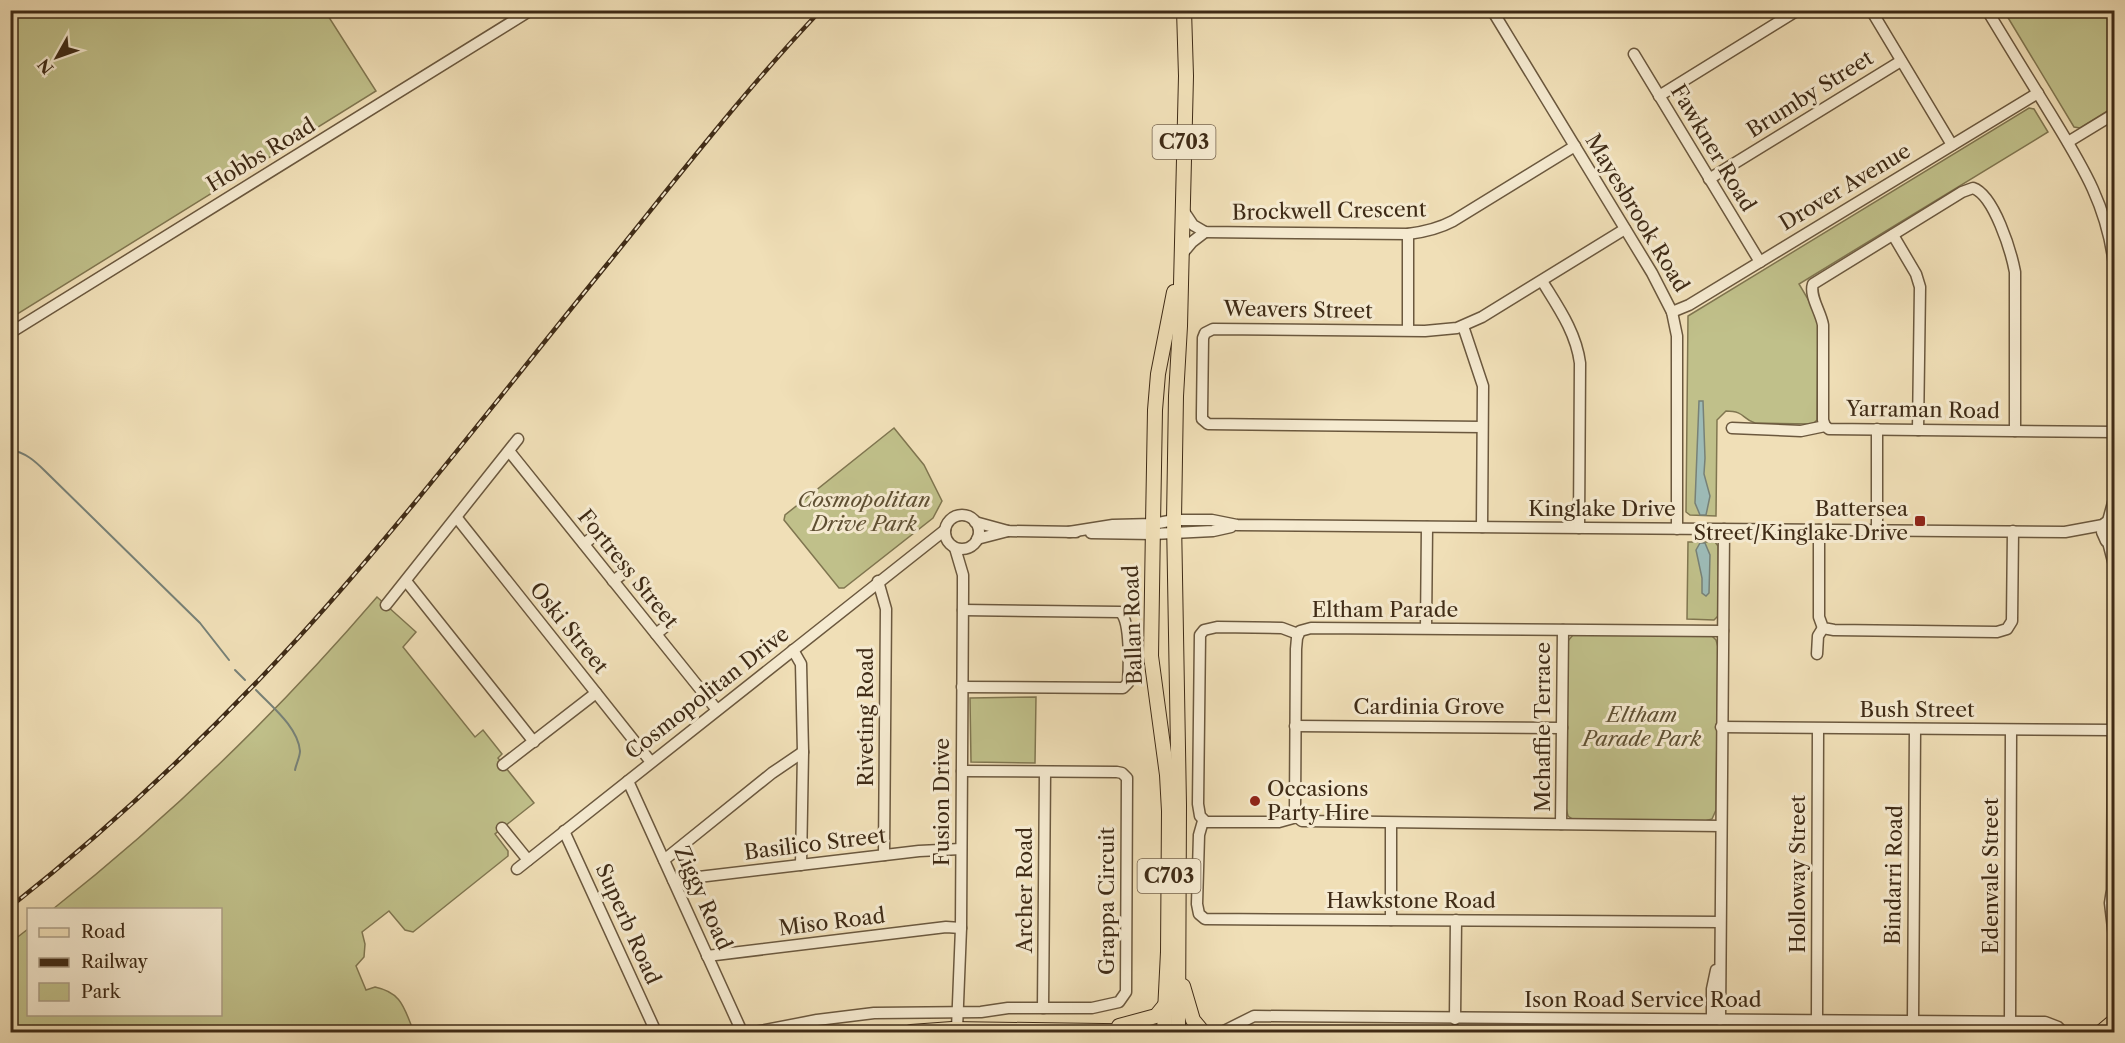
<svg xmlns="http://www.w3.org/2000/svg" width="2125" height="1043" viewBox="0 0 2125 1043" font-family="'Libre Caslon Text',serif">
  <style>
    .green { fill: #c0c08a; stroke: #807650; stroke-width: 1.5 }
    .water { fill: #9dbbb7; stroke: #778177; stroke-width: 1.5 }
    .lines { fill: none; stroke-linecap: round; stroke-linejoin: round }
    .stream { stroke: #778177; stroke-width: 2 }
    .minor-casing { stroke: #6b583e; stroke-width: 13 }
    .major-casing { stroke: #3f2b16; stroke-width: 16 }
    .minor { stroke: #f5ead0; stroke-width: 10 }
    .major { stroke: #f0dfb7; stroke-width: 14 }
    .rail-casing { stroke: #3f2b16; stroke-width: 4.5 }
    .rail { stroke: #f5ead0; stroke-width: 2; stroke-dasharray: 7; stroke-linecap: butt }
    .poi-dot { fill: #8f2418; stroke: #f5ead0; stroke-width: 2 }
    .labels { text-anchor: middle; stroke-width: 6; stroke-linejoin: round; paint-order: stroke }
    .shield { fill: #f5ead0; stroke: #76644e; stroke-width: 1.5 }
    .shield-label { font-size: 20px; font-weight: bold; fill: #3f2b16 }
    .street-label { font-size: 21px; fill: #3f2b16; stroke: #f5ead0 }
    .park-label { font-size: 21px; font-style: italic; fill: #5f5033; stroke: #f5ead0 }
    .poi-label { font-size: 21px; fill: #3f2b16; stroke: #f5ead0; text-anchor: end }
  </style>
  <rect width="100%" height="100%" fill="#f0dfb7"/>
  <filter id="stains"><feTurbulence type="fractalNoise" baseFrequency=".00333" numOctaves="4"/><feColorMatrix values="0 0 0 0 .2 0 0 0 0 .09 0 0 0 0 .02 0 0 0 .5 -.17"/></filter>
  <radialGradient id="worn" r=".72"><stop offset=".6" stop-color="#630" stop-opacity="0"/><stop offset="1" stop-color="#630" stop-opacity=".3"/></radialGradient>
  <!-- green -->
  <g class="green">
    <polygon points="11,10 325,11 376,91 11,318"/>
    <polygon points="2008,11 2109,11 2114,19 2114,107 2080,128 2074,127 2007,16"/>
    <path d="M 2029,108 L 2034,109 L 2048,132 L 1799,284 L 1815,311 L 1818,323 L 1817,420 L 1813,424 L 1755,423 C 1742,419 1745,411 1726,411 L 1717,420 L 1716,516 L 1690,515 L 1686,512 L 1688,316 Z"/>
    <polygon points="894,428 924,465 942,501 933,518 844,588 839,588 784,520 785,515"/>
    <polygon points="1688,542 1715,542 1718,546 1718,616 1714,620 1687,619"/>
    <path d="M 377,597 L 416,632 L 403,647 L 475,737 L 483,730 L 502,754 L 498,758 L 534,803 L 495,834 L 508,851 L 508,856 L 413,932 L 405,930 L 389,911 L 362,932 L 365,944 L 364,957 L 356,966 L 366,990 L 375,987 C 403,993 404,1009 414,1032 L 11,1032 L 10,943 L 28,929 L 28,1014 L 220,1014 L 220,910 L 53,909 C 171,816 279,711 377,597 Z"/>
    <polygon points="1579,634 1712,636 1716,640 1718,647 1716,810 1712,819 1705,821 1574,820 1568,816 1566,808 1567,642 1573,635"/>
    <polygon points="1036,697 1035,763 971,762 970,698"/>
  </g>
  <!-- water -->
  <g class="water">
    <polygon points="1699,401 1703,401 1705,458 1704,474 1710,496 1706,515 1700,515 1695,503"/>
    <polygon points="1700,543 1705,543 1710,555 1709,593 1706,596 1702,593 1702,578 1696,550"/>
  </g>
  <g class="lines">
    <!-- stream -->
    <g class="stream">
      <path d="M 10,450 C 25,452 35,461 45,471 L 200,623 L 229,660"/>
      <polyline points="235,670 245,680"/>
      <path d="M 256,690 C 271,706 298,727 300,751 C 300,757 296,764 295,770"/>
    </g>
    <!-- minor casing -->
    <g class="minor-casing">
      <g id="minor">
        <polyline points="1492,10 1652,273 1672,312 1677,336 1677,529"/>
        <polyline points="1871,10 1952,145"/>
        <path d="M 1987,10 C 2008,45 2029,79 2050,113 C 2081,164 2107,204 2114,265"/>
        <polyline points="1634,54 1760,262"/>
        <polyline points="1659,96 1798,10"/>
        <polyline points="2068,142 2114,114"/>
        <polyline points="1709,179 1901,61"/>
        <path d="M 1183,210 L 1193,225 L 1205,232 L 1408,234 C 1424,232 1438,229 1453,221 L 1575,146"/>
        <polyline points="1893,235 1916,274 1920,287 1918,430"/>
        <polyline points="1182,254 1192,242 1205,232"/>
        <path d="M 1542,281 C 1558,307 1576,332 1580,363 L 1579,528"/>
        <polyline points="1672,312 1689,305 2038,93"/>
        <polyline points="1463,326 1483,386 1482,527"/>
        <polyline points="1408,330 1408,234"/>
        <polyline points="10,333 531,10"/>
        <path d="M 1825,426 L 1823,420 L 1823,325 C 1821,312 1809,296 1813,284 L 1962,192 L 1973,188 C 1994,195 2011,251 2015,272 L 2015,431"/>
        <polyline points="1482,427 1208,424 1202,419 1202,413 1203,338 1205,333 1213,329 1425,331 1457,328 1482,317 1625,229"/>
        <polyline points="1732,428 1801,431 1825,426 1829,429 2114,432"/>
        <polyline points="509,451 717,710"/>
        <circle cx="962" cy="532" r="17"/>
        <polyline points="457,518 651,762"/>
        <polyline points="2108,521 2114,499"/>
        <polyline points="975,522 1008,531 1076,532"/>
        <polyline points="1819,530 1819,617 1823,628 1834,630 1997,632 2007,629 2012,621 2013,531"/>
        <polyline points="1877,530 1877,429"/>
        <polyline points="1069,532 1113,525 1153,524 1174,520 1212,520 1237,525 2065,532 2103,525"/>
        <polyline points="1091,533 1153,534 1213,531 1231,527"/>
        <polyline points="977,539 1008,531"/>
        <polyline points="2108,542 2114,565 2112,890 2110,903 2114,937"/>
        <polyline points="584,544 594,536"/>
        <polyline points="2114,544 2106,541 2102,532 2105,523 2114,519"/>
        <polyline points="955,548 963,575 963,590 961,928 957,1029"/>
        <polyline points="406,581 534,742"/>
        <polyline points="613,581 624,573"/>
        <polyline points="878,581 886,609 884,855"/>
        <polyline points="386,605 518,439"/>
        <polyline points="1426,628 1427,527"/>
        <polyline points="656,634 666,626"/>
        <polyline points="793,650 801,664 803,752 801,865"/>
        <polyline points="1817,654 1818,636 1823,628"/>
        <path d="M 962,687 L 1123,688 L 1128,683 C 1129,668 1131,621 1120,612 L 963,610"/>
        <polyline points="1295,726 1562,728"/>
        <polyline points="1721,727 2113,730"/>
        <polyline points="503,765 596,693"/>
        <polyline points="628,781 742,1032"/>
        <polyline points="1297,817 1279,822 1206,822 1200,816 1198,804 1200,635 1204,630 1217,627 1282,628 1298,634"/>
        <polyline points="1203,821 1199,835 1197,904 1199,914 1205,919 1720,922"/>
        <polyline points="1561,824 1563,630"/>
        <polyline points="1721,826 1302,821 1297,817 1295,810 1296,649 1297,638 1300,631 1311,628 1723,631"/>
        <polyline points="502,828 528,860"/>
        <polyline points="564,831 656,1032"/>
        <polyline points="664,860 772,773 803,752"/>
        <polyline points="517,869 945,530"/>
        <polyline points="673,880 919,851 961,849"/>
        <polyline points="1391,920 1391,824"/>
        <polyline points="707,956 946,927 961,928"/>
        <polyline points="1043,1008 1045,772"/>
        <polyline points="1455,1019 1456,920"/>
        <polyline points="1712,1019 1712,989 1716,970"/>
        <polyline points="1720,1020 1724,529"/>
        <polyline points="1817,1020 1818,729"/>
        <polyline points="1913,1021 1915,729"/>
        <polyline points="2010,1022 2011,730"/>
        <polyline points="755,1032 817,1020 874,1013 981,1012 1008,1008 1092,1008 1119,1002 1126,992 1127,778 1122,773 1117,772 962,771"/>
        <polyline points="1222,1032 1254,1016 2045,1022 2058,1027 2063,1032"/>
      </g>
    </g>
    <!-- major casing -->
    <g class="major-casing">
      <g id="major">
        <polyline points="1183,986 1193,1020 1203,1032"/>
        <polyline points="1119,1026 1156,1016 1165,1005"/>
        <polyline points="911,1032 952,1029 1173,1032"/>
        <polyline points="1164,1032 1168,952 1169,811 1167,775 1151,656 1153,524 1155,410 1158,374 1174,292"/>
        <polyline points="1178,1032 1179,805 1174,520 1176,396 1180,326 1186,76 1184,10"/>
        <polyline points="2101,1032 2114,1021"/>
      </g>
    </g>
    <!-- minor -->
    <use href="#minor" class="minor"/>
    <!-- major -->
    <use href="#major" class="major"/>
    <!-- rail casing -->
    <g class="rail-casing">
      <path id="rail" d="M 10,907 C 114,825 210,734 299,637 C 408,517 507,387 609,262 C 678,177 745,90 821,10"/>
    </g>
    <!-- rail -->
    <use href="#rail" class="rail"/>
  </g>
  <!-- markers -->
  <g class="poi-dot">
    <rect x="1914" y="515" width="12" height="12" rx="3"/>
    <circle cx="1255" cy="801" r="6"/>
  </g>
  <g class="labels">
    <!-- shield labels -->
    <g class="shield">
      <rect x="1152.5" y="125" width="63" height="34" rx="4.5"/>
      <rect x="1137.5" y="859" width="63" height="34" rx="4.5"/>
    </g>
    <g class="shield-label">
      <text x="1184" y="149">C703</text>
      <text x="1169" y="883">C703</text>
    </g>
    <!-- street labels -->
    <g class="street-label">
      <text transform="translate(1810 94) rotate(-32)" y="7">Brumby Street</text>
      <text transform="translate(1713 148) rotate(59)" y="7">Fawkner Road</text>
      <text transform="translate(261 155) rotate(-31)" y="7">Hobbs Road</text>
      <text transform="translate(1845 187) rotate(-31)" y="7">Drover Avenue</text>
      <text transform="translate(1329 211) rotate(-1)" y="7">Brockwell Crescent</text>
      <text transform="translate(1637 213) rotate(59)" y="7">Mayesbrook Road</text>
      <text transform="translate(1298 310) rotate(1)" y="7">Weavers Street</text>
      <text transform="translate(1923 410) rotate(1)" y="7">Yarraman Road</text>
      <text x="1602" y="516">Kinglake Drive</text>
      <text transform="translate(628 569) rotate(51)" y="7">Fortress Street</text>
      <text x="1385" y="617">Eltham Parade</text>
      <text transform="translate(1133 625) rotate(-92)" y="7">Ballan Road</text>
      <text transform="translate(569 628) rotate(51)" y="7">Oski Street</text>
      <text transform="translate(707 693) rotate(-38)" y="7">Cosmopolitan Drive</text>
      <text x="1429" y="714">Cardinia Grove</text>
      <text x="1917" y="717">Bush Street</text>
      <text transform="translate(866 717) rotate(-90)" y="7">Riveting Road</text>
      <text transform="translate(1543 727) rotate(-90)" y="7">Mchaffie Terrace</text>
      <text transform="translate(942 802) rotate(-90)" y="7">Fusion Drive</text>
      <text transform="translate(815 844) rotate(-7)" y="7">Basilico Street</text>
      <text transform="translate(1798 874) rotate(-90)" y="7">Holloway Street</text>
      <text transform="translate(1894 875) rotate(-89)" y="7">Bindarri Road</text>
      <text transform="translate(1991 876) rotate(-90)" y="7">Edenvale Street</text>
      <text transform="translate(1025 890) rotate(-90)" y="7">Archer Road</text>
      <text transform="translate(703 898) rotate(66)" y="7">Ziggy Road</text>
      <text transform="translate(1107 901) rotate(-90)" y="7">Grappa Circuit</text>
      <text x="1411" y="908">Hawkstone Road</text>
      <text transform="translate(832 922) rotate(-7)" y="7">Miso Road</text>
      <text transform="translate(628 924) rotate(66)" y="7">Superb Road</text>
      <text x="1643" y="1007">Ison Road Service Road</text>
    </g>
    <!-- park labels -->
    <g class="park-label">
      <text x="864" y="507">Cosmopolitan<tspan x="864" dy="24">Drive Park</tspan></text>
      <text x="1642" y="722">Eltham<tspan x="1642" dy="24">Parade Park</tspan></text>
    </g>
    <!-- poi labels -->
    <g class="poi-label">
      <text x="1908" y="516">Battersea<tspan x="1908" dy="24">Street/Kinglake Drive</tspan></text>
      <text x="1267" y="796" text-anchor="start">Occasions<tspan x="1267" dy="24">Party Hire</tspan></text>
    </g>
  </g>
  <!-- margin -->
  <rect width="2125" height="1043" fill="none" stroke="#f0dfb7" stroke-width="36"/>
  <rect x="12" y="12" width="2101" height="1019" fill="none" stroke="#3f2b16" stroke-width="3"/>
  <rect x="18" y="18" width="2089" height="1007" fill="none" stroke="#3f2b16" stroke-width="1.5"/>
  <!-- legend -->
  <rect x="27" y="908" width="195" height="108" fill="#f5ead0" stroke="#ac9e86" stroke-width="1.5"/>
  <rect x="39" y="928" width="30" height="9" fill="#f0dfb7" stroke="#ac9e86" stroke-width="1.5"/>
  <text x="81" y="938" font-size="18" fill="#3f2b16">Road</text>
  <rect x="39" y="958" width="30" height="9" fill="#3f2b16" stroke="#ac9e86" stroke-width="1.5"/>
  <text x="81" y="968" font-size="18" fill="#3f2b16">Railway</text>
  <rect x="39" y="983" width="30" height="18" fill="#c0c08a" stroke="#ac9e86" stroke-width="1.5"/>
  <text x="81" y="998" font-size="18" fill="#3f2b16">Park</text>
  <!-- north arrow -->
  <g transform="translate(57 57) rotate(230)" stroke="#f5ead0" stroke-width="4.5" paint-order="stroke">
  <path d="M0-4.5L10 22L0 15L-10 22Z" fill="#3f2b16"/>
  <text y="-9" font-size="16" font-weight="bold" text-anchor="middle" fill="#3f2b16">N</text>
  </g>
  <rect width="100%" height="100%" filter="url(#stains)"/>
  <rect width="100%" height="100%" fill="url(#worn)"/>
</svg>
